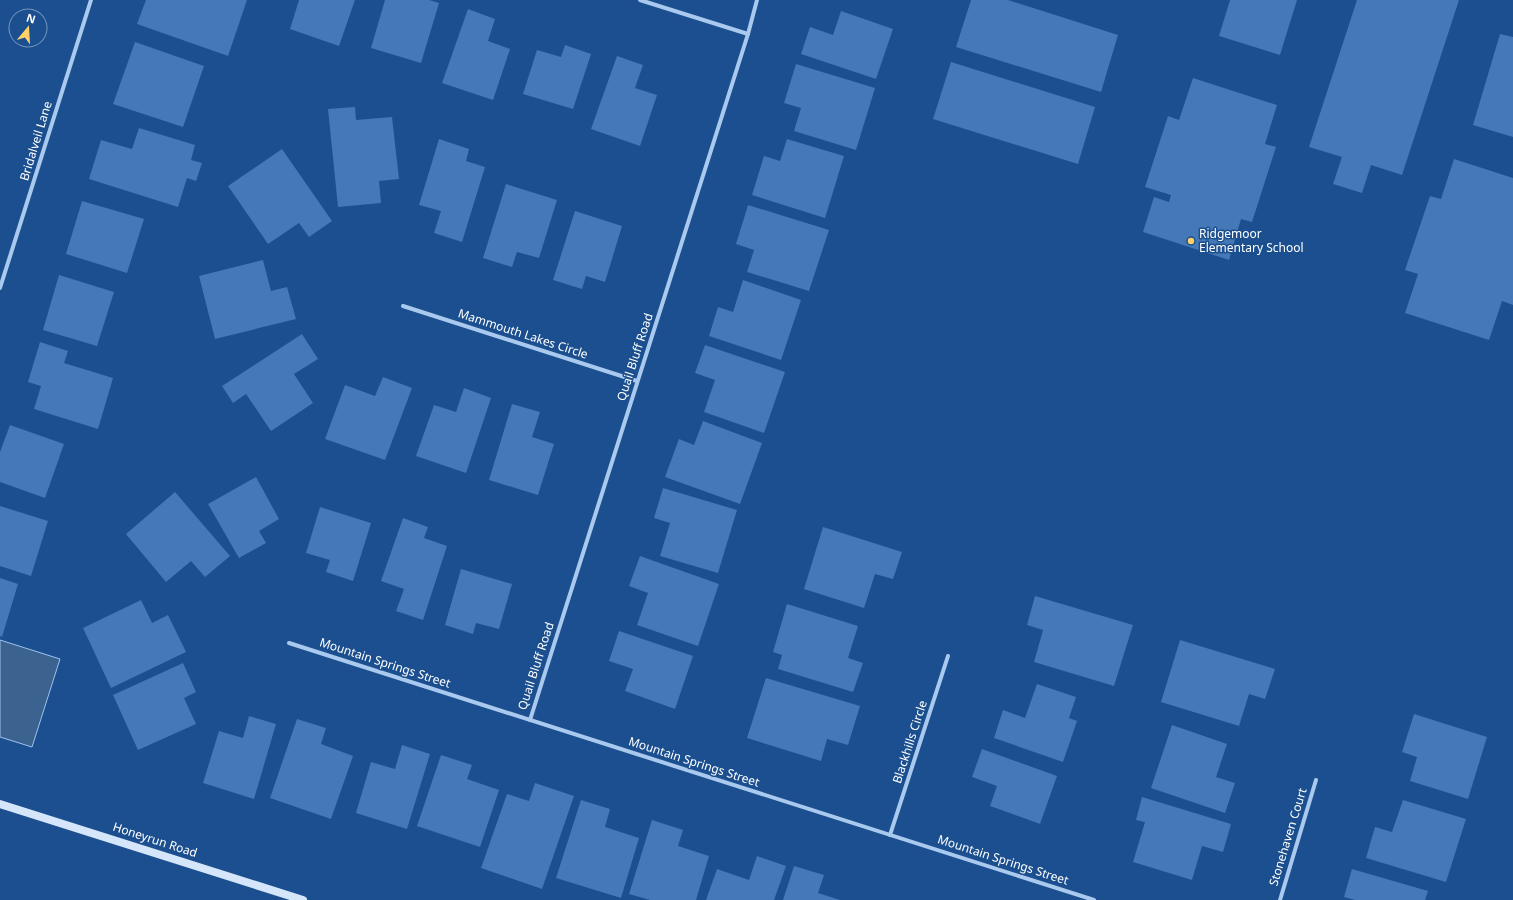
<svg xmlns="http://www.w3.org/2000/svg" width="1513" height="900" viewBox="0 0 1513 900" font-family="'Noto Sans',sans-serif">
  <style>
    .water { fill: #3c6290; stroke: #9cc4f0 }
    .building { fill: #4478b7 }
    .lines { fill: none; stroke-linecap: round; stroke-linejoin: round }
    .street { stroke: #a9c9ee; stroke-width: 4 }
    .secondary { stroke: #d6e6fa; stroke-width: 8 }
    .poi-dot { fill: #ffd166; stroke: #1b4f8f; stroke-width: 1.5 }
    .labels { text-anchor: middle; stroke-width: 3; stroke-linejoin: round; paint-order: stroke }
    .street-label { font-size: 12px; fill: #fff; stroke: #1b4f8f }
    .poi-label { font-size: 12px; fill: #fff; stroke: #1b4f8f; text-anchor: start }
  </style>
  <rect width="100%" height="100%" fill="#1b4f8f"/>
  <!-- water -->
  <polygon class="water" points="0,640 60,659 32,747 0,737"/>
  <!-- building -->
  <g class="building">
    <polygon points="146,0 247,0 228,56 137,24"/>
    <polygon points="299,0 355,0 339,46 290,29"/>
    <polygon points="385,0 429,0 439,3 421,63 371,48"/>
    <polygon points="971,0 1008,0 1118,35 1101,92 956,47"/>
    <polygon points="1230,0 1297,0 1280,55 1219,36"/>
    <polygon points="1357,0 1459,0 1402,175 1371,165 1362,193 1333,184 1342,157 1309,147"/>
    <polygon points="468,9 495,19 488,41 510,49 493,100 442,83"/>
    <polygon points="841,11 893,29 876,79 801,54 810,27 833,35"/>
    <polygon points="1500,34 1513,37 1513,137 1473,125"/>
    <polygon points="135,42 204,66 183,127 113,104"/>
    <polygon points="565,45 591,54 573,109 523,94 537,50 561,57"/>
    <polygon points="617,56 643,65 635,88 657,95 640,146 591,129"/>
    <polygon points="951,62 1095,107 1078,164 933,119"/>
    <polygon points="796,64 875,88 856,150 794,131 801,108 784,103"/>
    <polygon points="1193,78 1277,105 1265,144 1276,147 1252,222 1241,219 1229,260 1143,232 1154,197 1169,202 1171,195 1145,187 1168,116 1179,120"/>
    <polygon points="355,107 356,120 392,117 399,179 379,181 381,203 338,207 328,109"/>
    <polygon points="139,128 195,145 191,160 202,163 196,181 187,178 178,207 89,179 101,140 132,149"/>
    <polygon points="439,139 469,149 466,161 485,167 462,242 434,233 441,211 419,205"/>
    <polygon points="787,139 844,156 825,218 752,195 764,156 780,161"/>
    <polygon points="282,149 332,221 309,237 299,223 268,244 228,186"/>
    <polygon points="1454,159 1513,178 1513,305 1502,301 1489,340 1405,313 1418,274 1405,270 1430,196 1441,199"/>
    <polygon points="506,184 557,200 539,258 517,252 512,267 483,258"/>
    <polygon points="82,201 144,219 127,273 66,254"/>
    <polygon points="748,205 829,230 809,291 747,272 754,250 736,244"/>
    <polygon points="575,211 622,226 605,282 586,276 582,289 553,280"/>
    <polygon points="263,260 271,291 287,287 296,319 215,339 199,276"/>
    <polygon points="59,275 114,292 97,346 43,330"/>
    <polygon points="743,280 801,300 781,360 709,336 718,307 733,312"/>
    <polygon points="302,334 318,359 294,374 313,403 271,431 246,394 233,403 222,386"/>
    <polygon points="40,342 68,351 64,363 113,378 98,429 34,409 41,386 28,382"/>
    <polygon points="705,345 785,372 764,433 704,412 715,380 695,373"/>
    <polygon points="383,377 412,388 385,460 325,439 345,385 375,396"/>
    <polygon points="464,388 491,398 466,473 416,456 434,405 456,412"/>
    <polygon points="512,404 540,412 532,437 554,444 538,495 489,480"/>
    <polygon points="703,421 762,443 740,504 665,477 679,439 694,445"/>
    <polygon points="10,425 64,444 45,498 0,482 0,452"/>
    <polygon points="256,477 279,519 259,531 266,543 239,558 208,504"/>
    <polygon points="663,488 737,510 718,573 660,556 670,523 654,518"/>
    <polygon points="175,492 230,556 205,577 191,561 166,582 126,534"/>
    <polygon points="0,506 48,521 31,576 0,566"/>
    <polygon points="320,507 371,523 353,581 326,572 330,560 306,553"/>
    <polygon points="403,518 428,527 424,538 447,546 423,620 396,611 404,589 381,581"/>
    <polygon points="823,527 902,552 893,579 875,574 864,608 804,589"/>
    <polygon points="640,556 719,584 698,646 637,625 648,593 629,586"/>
    <polygon points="461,569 512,584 499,629 476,623 473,634 445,625"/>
    <polygon points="0,578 18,584 2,637 0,636"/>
    <polygon points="1035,596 1133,625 1114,686 1034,662 1043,630 1027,625"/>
    <polygon points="141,600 152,623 168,615 186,652 111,688 83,628"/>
    <polygon points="787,604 858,626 848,658 863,663 853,692 778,669 782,655 773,652"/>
    <polygon points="619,631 693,656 675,709 625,691 633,669 609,661"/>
    <polygon points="1180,640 1275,669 1265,699 1249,694 1239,726 1161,702"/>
    <polygon points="183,663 196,692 184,698 196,724 138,750 113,695"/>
    <polygon points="766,678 860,706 848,745 827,739 821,761 747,738"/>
    <polygon points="1037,684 1076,697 1069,718 1077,721 1063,762 994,738 1003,710 1025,718"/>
    <polygon points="1414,714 1487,737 1468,799 1410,781 1417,757 1402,752"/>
    <polygon points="249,716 276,724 254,799 203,783 219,731 243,738"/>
    <polygon points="297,719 326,728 321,744 353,756 331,819 270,798"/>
    <polygon points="1172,725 1227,744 1216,777 1235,783 1225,813 1151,788"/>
    <polygon points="402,745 430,754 407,829 356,813 371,762 395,769"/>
    <polygon points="982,749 1057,776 1040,824 990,806 997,786 972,777"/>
    <polygon points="441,755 472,765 467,779 499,790 480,847 417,826"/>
    <polygon points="535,783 574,796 542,889 481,868 507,794 529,801"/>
    <polygon points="1142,797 1231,824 1223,852 1202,846 1192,880 1133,862 1145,822 1136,820"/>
    <polygon points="581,800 610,809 605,827 639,838 621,898 556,878"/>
    <polygon points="1403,800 1466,819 1446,882 1366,858 1375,827 1392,832"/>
    <polygon points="652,820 683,830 678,846 709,856 696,900 650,900 629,894"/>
    <polygon points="757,856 786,866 774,900 706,900 717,869 749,880"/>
    <polygon points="794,866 824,875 818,893 840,900 783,900"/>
    <polygon points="1352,869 1428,891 1425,900 1355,900 1344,897"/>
  </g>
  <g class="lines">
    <!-- street -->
    <g class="street">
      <polyline points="640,0 748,34"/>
      <polyline points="0,288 91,0"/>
      <polyline points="403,306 637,381"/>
      <polyline points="289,643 1094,900"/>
      <polyline points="530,720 748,34 757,0"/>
      <polyline points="890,835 948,656"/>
      <polyline points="1280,900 1316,780"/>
    </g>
    <!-- secondary -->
    <polyline class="secondary" points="0,804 303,900"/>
  </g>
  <!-- markers -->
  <circle class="poi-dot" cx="1191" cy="241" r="4"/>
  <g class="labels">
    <!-- street labels -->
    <g class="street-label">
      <text transform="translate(36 141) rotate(-73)" y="4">Bridalveil Lane</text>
      <text transform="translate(523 334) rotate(18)" y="4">Mammouth Lakes Circle</text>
      <text transform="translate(635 357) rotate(-72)" y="4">Quail Bluff Road</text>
      <text transform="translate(385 663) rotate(18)" y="4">Mountain Springs Street</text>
      <text transform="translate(536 666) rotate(-72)" y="4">Quail Bluff Road</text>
      <text transform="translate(910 742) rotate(-72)" y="4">Blackhills Circle</text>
      <text transform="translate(694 762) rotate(18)" y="4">Mountain Springs Street</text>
      <text transform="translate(1288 837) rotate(-73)" y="4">Stonehaven Court</text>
      <text transform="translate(155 840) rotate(18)" y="4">Honeyrun Road</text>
      <text transform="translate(1003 860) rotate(18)" y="4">Mountain Springs Street</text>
    </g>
    <!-- poi labels -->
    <g class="poi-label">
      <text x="1199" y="238">Ridgemoor<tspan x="1199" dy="14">Elementary School</tspan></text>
    </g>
  </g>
  <!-- north arrow -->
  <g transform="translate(28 28) rotate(18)"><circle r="19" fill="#1b4f8f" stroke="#7695bc"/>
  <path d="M0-3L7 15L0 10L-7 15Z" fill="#ffd166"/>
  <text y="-6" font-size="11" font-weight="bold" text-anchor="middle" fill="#ffffff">N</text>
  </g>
</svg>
